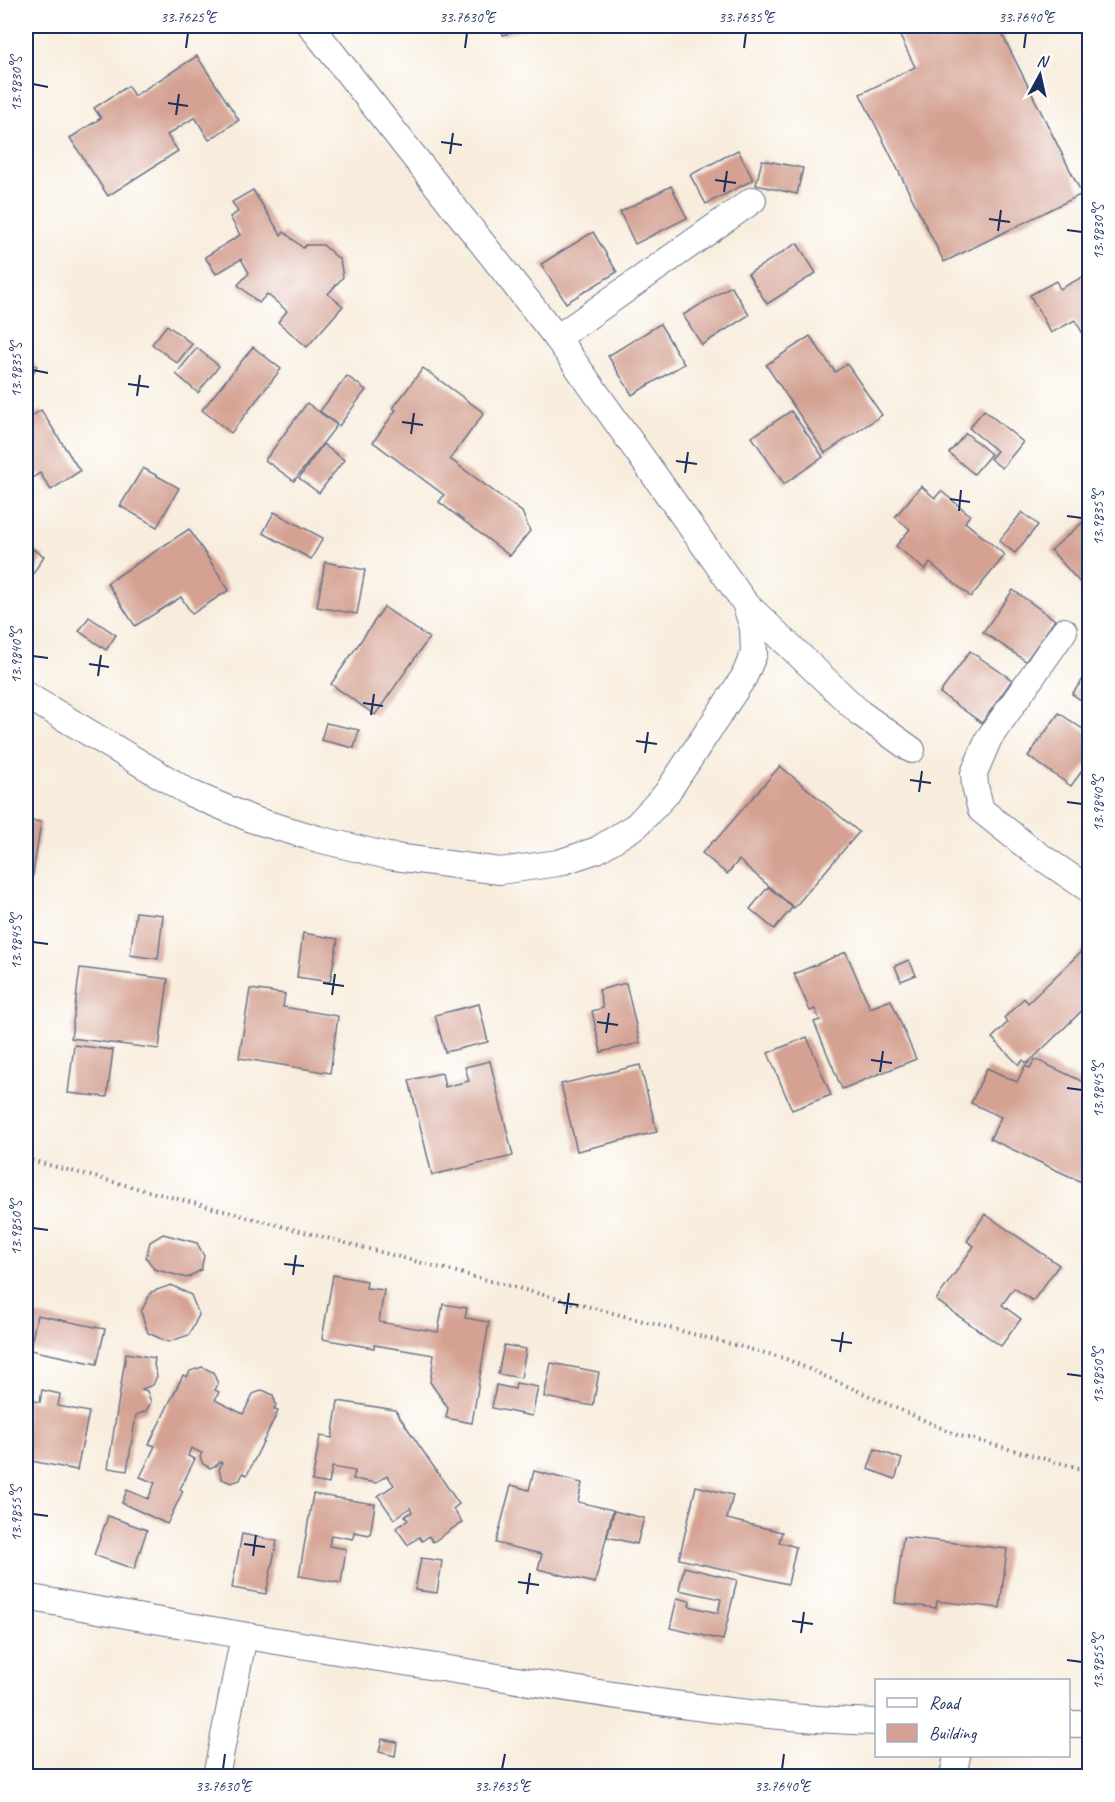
<svg xmlns="http://www.w3.org/2000/svg" width="1115" height="1802" viewBox="0 0 1115 1802" font-family="Caveat,sans-serif">
  <style>
    .building { fill: #d4a192 }
    .lines { fill: none; stroke-linecap: round; stroke-linejoin: round }
    .street-casing { stroke: #68728a; stroke-width: 28 }
    .path { stroke: #68728a; stroke-width: 4; stroke-dasharray: 1.5 4.5; stroke-linecap: butt }
    .street { stroke: #fff; stroke-width: 26 }
    .ticks { fill: none; stroke: #1b2f5e; stroke-width: 2 }
    .neatline { fill: none; stroke: #1b2f5e; stroke-width: 2 }
    .ticks-label { font-size: 15px; text-anchor: middle; fill: #1b2f5e }
  </style>
  <rect width="100%" height="100%" fill="#fff"/>
  <filter id="ink" filterUnits="userSpaceOnUse"><feTurbulence type="fractalNoise" baseFrequency=".0167" numOctaves="2"/><feDisplacementMap in="SourceGraphic" scale="12" xChannelSelector="R" yChannelSelector="G"/><feConvolveMatrix kernelMatrix="1 2 1 2 8 2 1 2 1" color-interpolation-filters="sRGB"/></filter>
  <filter id="wash" filterUnits="userSpaceOnUse"><feTurbulence type="fractalNoise" baseFrequency=".008" numOctaves="4" result="noise"/><feDisplacementMap in="SourceGraphic" scale="24" xChannelSelector="R" yChannelSelector="G"/><feGaussianBlur stdDeviation="1.35" result="paint"/><feColorMatrix in="noise" values="0 0 0 0 0 0 0 0 0 0 0 0 0 0 0 0 0 1.4 0 .05"/><feComposite in="paint" operator="in"/></filter>
  <g filter="url(#wash)">
    <rect width="100%" height="100%" fill="#f8eddd"/>
    <g id="blocks">
      <!-- building -->
      <g class="building">
        <polygon points="500,26 532,26 503,35"/>
        <polygon points="895,26 998,26 1082,194 944,262 860,94 915,67"/>
        <polygon points="197,56 239,120 209,140 195,117 167,135 178,151 108,196 70,138 101,118 94,108 128,86 134,96"/>
        <polygon points="738,150 753,180 706,204 690,175"/>
        <polygon points="762,160 803,168 797,194 756,185"/>
        <polygon points="671,186 687,218 635,244 620,212"/>
        <polygon points="253,190 281,235 284,232 303,248 306,245 323,245 340,260 343,277 328,294 343,306 307,347 278,322 287,311 267,294 259,303 238,285 249,273 241,259 216,274 205,257 240,235 230,217 238,212 232,202"/>
        <polygon points="593,232 617,272 566,303 541,264"/>
        <polygon points="797,243 816,273 767,304 748,274"/>
        <polygon points="1090,273 1090,346 1075,320 1051,333 1030,295 1056,281 1060,289"/>
        <polygon points="731,286 749,315 702,345 683,315"/>
        <polygon points="660,324 684,364 632,395 608,356"/>
        <polygon points="167,325 192,344 177,363 152,344"/>
        <polygon points="810,336 835,372 847,364 882,415 825,453 766,365"/>
        <polygon points="253,347 281,369 231,433 202,410"/>
        <polygon points="197,348 219,366 198,393 176,374"/>
        <polygon points="26,360 37,366 26,386"/>
        <polygon points="423,368 484,413 450,459 522,512 530,531 510,556 439,502 444,495 373,442 396,410 393,408"/>
        <polygon points="347,376 366,390 339,426 320,411"/>
        <polygon points="307,403 337,425 294,481 265,460"/>
        <polygon points="41,410 80,471 51,490 40,473 26,482 26,420"/>
        <polygon points="984,410 1023,442 1002,468 990,459 997,451 969,428"/>
        <polygon points="791,411 823,457 784,484 752,437"/>
        <polygon points="966,433 991,454 974,474 949,453"/>
        <polygon points="323,444 344,460 319,493 299,478"/>
        <polygon points="143,468 179,488 157,527 120,506"/>
        <polygon points="921,486 935,498 941,491 970,515 965,522 1005,555 971,597 930,563 925,570 896,546 910,529 895,517"/>
        <polygon points="274,512 323,538 311,559 263,533"/>
        <polygon points="1022,512 1038,525 1015,553 999,541"/>
        <polygon points="1090,516 1090,576 1081,584 1051,550"/>
        <polygon points="189,529 229,590 192,614 181,597 135,626 107,583"/>
        <polygon points="26,545 44,556 30,579 26,576"/>
        <polygon points="325,562 365,570 357,614 317,607"/>
        <polygon points="1013,590 1055,620 1026,661 983,632"/>
        <polygon points="384,607 429,638 375,715 331,684"/>
        <polygon points="89,617 116,635 106,650 79,631"/>
        <polygon points="970,651 1012,680 982,723 940,693"/>
        <polygon points="1090,670 1090,706 1072,694"/>
        <polygon points="1059,713 1090,734 1090,760 1071,786 1028,756"/>
        <polygon points="326,723 359,730 354,748 321,740"/>
        <polygon points="780,766 859,832 794,908 739,860 727,874 702,853 714,840 715,841"/>
        <polygon points="26,820 41,822 32,880 26,879"/>
        <polygon points="768,887 793,907 774,929 750,909"/>
        <polygon points="136,912 163,915 158,959 130,955"/>
        <polygon points="303,933 338,939 330,982 297,977"/>
        <polygon points="1090,943 1090,1003 1027,1064 1023,1060 1019,1065 992,1038 1008,1022 1004,1018 1024,998 1028,1003"/>
        <polygon points="846,952 870,1008 891,1000 916,1059 842,1089 814,1022 820,1020 815,1009 810,1011 794,974"/>
        <polygon points="909,960 916,975 901,981 895,966"/>
        <polygon points="80,968 168,979 159,1049 71,1038"/>
        <polygon points="626,983 640,1043 601,1052 592,1011 603,1008 599,990"/>
        <polygon points="250,989 285,994 283,1007 338,1016 330,1073 239,1058"/>
        <polygon points="479,1004 488,1042 445,1052 435,1015"/>
        <polygon points="807,1037 831,1095 792,1110 768,1053"/>
        <polygon points="74,1045 113,1050 107,1097 68,1093"/>
        <polygon points="1035,1059 1090,1085 1086,1094 1090,1095 1090,1186 990,1139 1001,1117 971,1103 987,1068 1017,1082 1025,1066 1030,1068"/>
        <polygon points="490,1061 513,1156 432,1175 409,1080 442,1073 445,1087 469,1081 465,1067"/>
        <polygon points="640,1065 657,1132 577,1151 561,1084"/>
        <polygon points="985,1214 1059,1265 1033,1301 1014,1288 1002,1305 1021,1319 1001,1346 936,1300 974,1246 967,1241"/>
        <polygon points="163,1234 197,1243 204,1256 201,1270 187,1278 154,1269 146,1257 150,1242"/>
        <polygon points="333,1275 367,1281 366,1288 384,1290 379,1322 438,1332 443,1304 467,1308 465,1318 489,1322 472,1423 446,1418 448,1408 430,1382 434,1355 374,1345 374,1348 322,1339"/>
        <polygon points="171,1285 191,1295 199,1315 189,1335 168,1342 148,1333 141,1312 151,1292"/>
        <polygon points="37,1315 105,1329 97,1364 30,1350"/>
        <polygon points="504,1345 526,1349 521,1378 498,1374"/>
        <polygon points="126,1353 155,1358 154,1365 157,1376 153,1385 142,1389 147,1391 151,1402 146,1411 136,1415 127,1471 108,1468"/>
        <polygon points="551,1363 599,1372 593,1406 544,1397"/>
        <polygon points="202,1367 213,1372 218,1384 215,1390 219,1392 215,1400 243,1414 253,1394 263,1390 273,1395 276,1405 274,1409 278,1411 247,1475 243,1473 240,1480 231,1483 222,1479 219,1470 222,1463 220,1462 217,1465 210,1468 203,1464 200,1457 202,1453 191,1448 188,1456 195,1459 180,1489 183,1491 167,1524 122,1503 127,1490 148,1499 155,1483 140,1477 155,1446 149,1444 183,1375 187,1377 190,1371"/>
        <polygon points="516,1383 538,1387 532,1416 492,1408 496,1385 515,1389"/>
        <polygon points="42,1390 60,1394 58,1406 89,1412 77,1470 26,1460 26,1399 40,1402"/>
        <polygon points="338,1401 395,1410 459,1504 453,1509 462,1522 433,1542 429,1536 422,1541 419,1537 408,1545 396,1528 408,1520 405,1516 412,1512 410,1508 394,1519 378,1496 394,1485 387,1475 376,1483 353,1479 355,1471 332,1467 329,1484 312,1481 320,1436 332,1438"/>
        <polygon points="875,1449 902,1459 895,1479 868,1469"/>
        <polygon points="534,1471 582,1483 578,1502 613,1510 595,1583 538,1569 542,1554 496,1543 511,1485 529,1490"/>
        <polygon points="696,1486 733,1495 727,1519 782,1532 779,1542 796,1547 788,1584 679,1559"/>
        <polygon points="313,1494 375,1504 370,1535 354,1532 353,1539 331,1535 329,1546 346,1549 341,1583 299,1576"/>
        <polygon points="614,1511 644,1518 637,1544 607,1537"/>
        <polygon points="108,1516 147,1530 134,1569 94,1555"/>
        <polygon points="242,1534 277,1541 266,1594 232,1588"/>
        <polygon points="903,1537 1007,1549 1000,1608 937,1601 936,1608 895,1603"/>
        <polygon points="421,1558 442,1561 437,1593 415,1590"/>
        <polygon points="684,1567 737,1580 723,1640 670,1628 677,1598 690,1601 689,1606 718,1613 721,1599 679,1590"/>
        <polygon points="382,1739 397,1742 395,1756 379,1752"/>
      </g>
    </g>
  </g>
  <g filter="url(#ink)">
    <use href="#blocks" fill-opacity="0" stroke="#68728a" stroke-width="1.5"/>
    <g class="lines">
      <!-- street casing -->
      <g class="street-casing">
        <g id="street">
          <polyline points="557,338 753,200"/>
          <polyline points="747,605 860,713 912,750"/>
          <polyline points="1064,631 989,738 974,773 975,786 981,810 1030,849 1090,890"/>
          <polyline points="26,695 190,793 254,820 318,839 388,856 500,871 558,863 597,850 637,825 666,794 744,677 754,653 753,628 745,603 557,338 311,26"/>
          <path d="M 26,1597 C 179,1625 332,1651 486,1675 C 615,1696 745,1718 876,1722"/>
          <polyline points="1068,1724 1090,1724"/>
          <polyline points="216,1776 244,1636"/>
          <polyline points="953,1776 957,1756"/>
        </g>
      </g>
      <!-- path -->
      <polyline class="path" points="26,1159 784,1358 957,1435 1090,1471"/>
      <!-- street -->
      <use href="#street" class="street"/>
    </g>
  </g>
  <!-- ticks -->
  <path class="ticks" d="M 186,48 L 188,33M 465,48 L 467,33M 744,48 L 746,33M 1024,48 L 1026,33M 33,84 L 48,87M 168,103 L 188,106M 176,115 L 179,94M 441,142 L 462,145M 450,154 L 453,133M 715,180 L 736,183M 724,192 L 727,171M 989,219 L 1010,222M 1067,230 L 1082,232M 998,231 L 1001,210M 33,370 L 48,373M 128,384 L 149,387M 137,396 L 140,375M 402,422 L 423,425M 411,434 L 414,413M 676,461 L 697,464M 685,473 L 688,452M 950,499 L 970,502M 959,511 L 961,490M 1067,516 L 1082,518M 33,656 L 48,658M 89,664 L 109,667M 98,676 L 101,655M 363,703 L 383,706M 371,715 L 374,694M 636,741 L 657,744M 645,753 L 648,732M 910,780 L 931,783M 919,792 L 922,771M 1067,802 L 1082,804M 33,942 L 48,944M 323,983 L 344,986M 332,995 L 335,974M 597,1022 L 618,1025M 606,1033 L 609,1013M 871,1060 L 892,1063M 880,1072 L 883,1051M 1067,1088 L 1082,1090M 33,1228 L 48,1230M 284,1264 L 304,1266M 293,1275 L 296,1255M 558,1302 L 578,1305M 566,1314 L 569,1293M 831,1340 L 852,1343M 840,1352 L 843,1332M 1067,1374 L 1082,1376M 33,1514 L 48,1516M 244,1544 L 265,1547M 253,1556 L 256,1535M 518,1582 L 539,1585M 527,1594 L 530,1573M 792,1621 L 813,1624M 801,1633 L 804,1612M 1067,1660 L 1082,1662M 223,1769 L 225,1754M 502,1769 L 505,1754M 782,1769 L 784,1754"/>
  <!-- margin -->
  <rect width="1115" height="1802" fill="none" stroke="#fff" stroke-width="66"/>
  <!-- legend -->
  <rect x="875" y="1679" width="195" height="78" fill="#ffffff" stroke="#a4acbf" stroke-width="1.5"/>
  <rect x="887" y="1698" width="30" height="9" fill="#ffffff" stroke="#a4acbf" stroke-width="1.5"/>
  <text x="929" y="1709" font-size="18" fill="#1b2f5e">Road</text>
  <rect x="887" y="1724" width="30" height="18" fill="#d4a192" stroke="#a4acbf" stroke-width="1.5"/>
  <text x="929" y="1739" font-size="18" fill="#1b2f5e">Building</text>
  <!-- north arrow -->
  <g transform="translate(1040 75) rotate(8)" stroke="#ffffff" stroke-width="4.5" paint-order="stroke">
  <path d="M0-4.5L10 22L0 15L-10 22Z" fill="#1b2f5e"/>
  <text y="-9" font-size="16" font-weight="bold" text-anchor="middle" fill="#1b2f5e">N</text>
  </g>
  <rect x="33" y="33" width="1049" height="1736" class="neatline"/>
  <g class="ticks-label">
    <text x="188" y="22">33.7625°E</text>
    <text x="467" y="22">33.7630°E</text>
    <text x="746" y="22">33.7635°E</text>
    <text x="1026" y="22">33.7640°E</text>
    <text transform="translate(16 84) rotate(-90)" y="5">13.9830°S</text>
    <text transform="translate(1098 232) rotate(-90)" y="5">13.9830°S</text>
    <text transform="translate(16 370) rotate(-90)" y="5">13.9835°S</text>
    <text transform="translate(1098 518) rotate(-90)" y="5">13.9835°S</text>
    <text transform="translate(16 656) rotate(-90)" y="5">13.9840°S</text>
    <text transform="translate(1098 804) rotate(-90)" y="5">13.9840°S</text>
    <text transform="translate(16 942) rotate(-90)" y="5">13.9845°S</text>
    <text transform="translate(1098 1090) rotate(-90)" y="5">13.9845°S</text>
    <text transform="translate(16 1228) rotate(-90)" y="5">13.9850°S</text>
    <text transform="translate(1098 1376) rotate(-90)" y="5">13.9850°S</text>
    <text transform="translate(16 1514) rotate(-90)" y="5">13.9855°S</text>
    <text transform="translate(1098 1662) rotate(-90)" y="5">13.9855°S</text>
    <text x="223" y="1791">33.7630°E</text>
    <text x="502" y="1791">33.7635°E</text>
    <text x="782" y="1791">33.7640°E</text>
  </g>
</svg>
